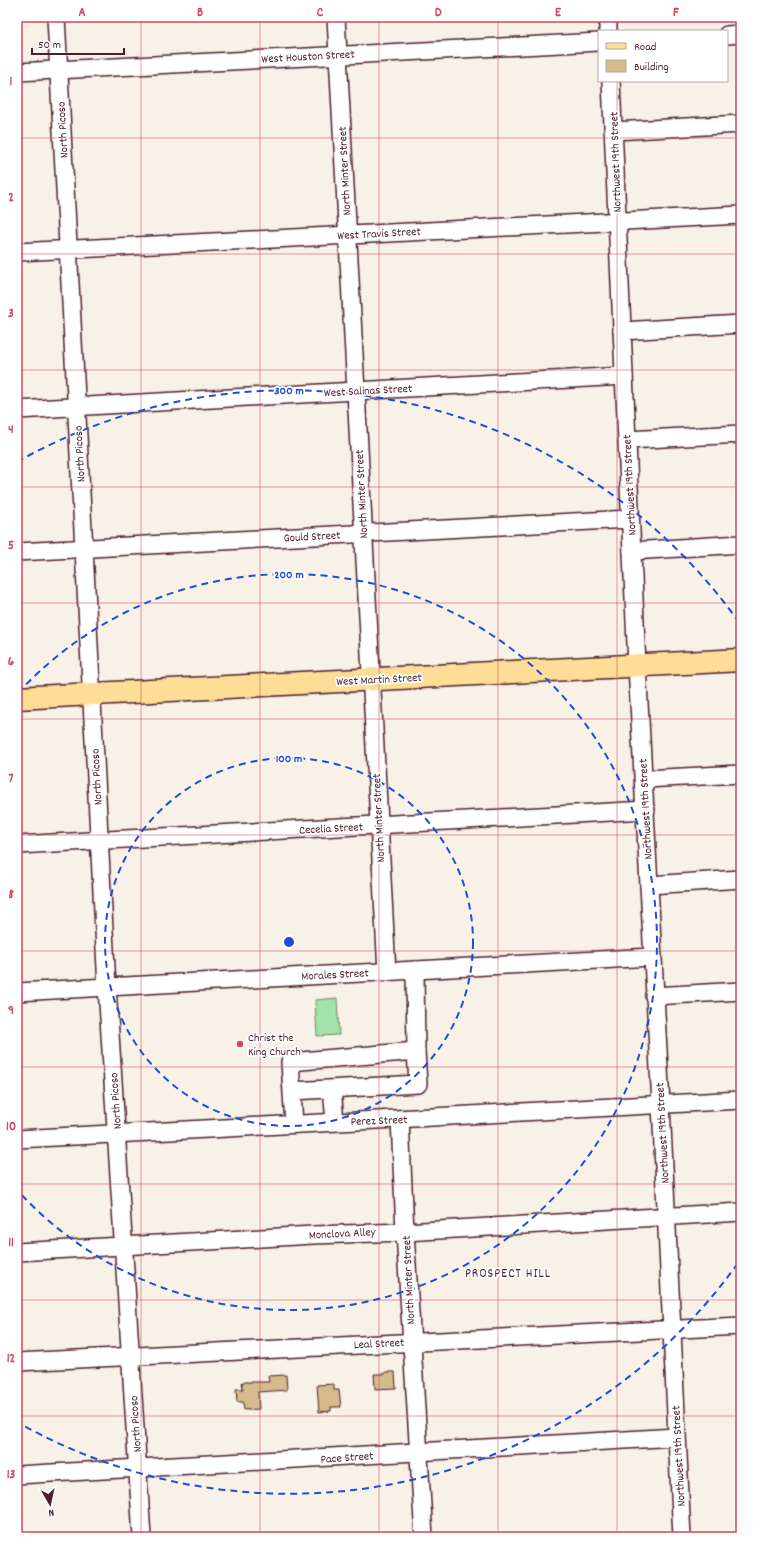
<svg xmlns="http://www.w3.org/2000/svg" width="758" height="1554" viewBox="0 0 758 1554" font-family="Dekko,sans-serif">
  <style>
    .green { fill: #a2e3ac; stroke: #76816c }
    .building { fill: #d5ba8b; stroke: #4a1f2b }
    .lines { fill: none; stroke-linecap: round; stroke-linejoin: round }
    .minor-casing { stroke: #4a1f2b; stroke-width: 20 }
    .major-casing { stroke: #4a1f2b; stroke-width: 25 }
    .minor { stroke: #fff; stroke-width: 17 }
    .major { stroke: #fedd96; stroke-width: 22 }
    .grid { fill: none; stroke: #d1495b; stroke-width: 1; stroke-opacity: 0.55 }
    .ring { fill: none; stroke: #1d4ed8; stroke-width: 2; stroke-dasharray: 7 5 }
    .poi-dot { fill: #d1495b; stroke: #fff; stroke-width: 1.5 }
    .labels { text-anchor: middle; stroke-width: 3.5; stroke-linejoin: round; paint-order: stroke }
    .street-label { font-size: 12px; fill: #4a1f2b; stroke: #fff }
    .poi-label { font-size: 12px; fill: #4a1f2b; stroke: #fff; text-anchor: start }
    .neighbourhood-label { font-size: 13px; letter-spacing: 1px; fill: #4a1f2b; stroke: #fff }
    .centre { fill: #1d4ed8; stroke: #fff; stroke-width: 2 }
    .ring-label { font-size: 12px; text-anchor: middle; font-weight: bold; fill: #1d4ed8; stroke: #fff; stroke-width: 3.5; stroke-linejoin: round; paint-order: stroke }
    .neatline { fill: none; stroke: #d1495b; stroke-width: 1.5 }
    .grid-label { font-size: 13px; text-anchor: middle; font-weight: bold; fill: #d1495b }
  </style>
  <rect width="100%" height="100%" fill="#f7f1e8"/>
  <filter id="ink" filterUnits="userSpaceOnUse"><feTurbulence type="fractalNoise" baseFrequency=".025" numOctaves="2"/><feDisplacementMap in="SourceGraphic" scale="8" xChannelSelector="R" yChannelSelector="G"/><feConvolveMatrix kernelMatrix="1 2 1 2 8 2 1 2 1" color-interpolation-filters="sRGB"/></filter>
  <g filter="url(#ink)">
    <!-- green -->
    <polygon class="green" points="337,998 339,1035 317,1036 315,1000"/>
    <!-- building -->
    <g class="building">
      <polygon points="385,1372 395,1372 396,1388 375,1389 374,1374 385,1374"/>
      <polygon points="286,1375 287,1390 258,1392 259,1409 244,1410 243,1402 237,1402 236,1389 243,1389 242,1382 269,1382 268,1376"/>
      <polygon points="334,1384 334,1390 339,1390 341,1407 331,1407 331,1411 319,1412 317,1385"/>
    </g>
    <g class="lines">
      <!-- minor casing -->
      <g class="minor-casing">
        <g id="minor">
          <polyline points="56,17 107,987 142,1537"/>
          <polyline points="336,17 387,972"/>
          <polyline points="608,17 608,31"/>
          <polyline points="727,35 741,34"/>
          <polyline points="17,72 599,42"/>
          <polyline points="611,81 637,666 661,1105 682,1537"/>
          <polyline points="614,131 741,124"/>
          <polyline points="17,252 741,215"/>
          <polyline points="622,331 741,324"/>
          <polyline points="17,410 624,376"/>
          <polyline points="627,440 741,434"/>
          <polyline points="632,551 741,544"/>
          <polyline points="17,552 630,519"/>
          <polyline points="644,779 741,774"/>
          <polyline points="17,845 646,810"/>
          <polyline points="649,885 741,879"/>
          <polyline points="415,970 416,1051"/>
          <polyline points="17,992 652,957"/>
          <polyline points="654,996 741,991"/>
          <polyline points="332,1089 335,1121"/>
          <polyline points="292,1091 418,1084 416,1051 290,1062 294,1124"/>
          <polyline points="400,1119 405,1232 424,1537"/>
          <path d="M 17,1139 C 258,1125 500,1115 741,1100"/>
          <polyline points="17,1252 313,1235 405,1232 741,1212"/>
          <polyline points="17,1362 741,1326"/>
          <polyline points="17,1475 677,1437"/>
        </g>
      </g>
      <!-- major casing -->
      <g class="major-casing">
        <polyline id="major" points="17,698 741,660"/>
      </g>
      <!-- minor -->
      <use href="#minor" class="minor"/>
      <!-- major -->
      <use href="#major" class="major"/>
    </g>
  </g>
  <!-- grid -->
  <path class="grid" d="M 141,17 L 141,1537M 260,17 L 260,1537M 379,17 L 379,1537M 498,17 L 498,1537M 617,17 L 617,31M 617,81 L 617,1537M 17,138 L 741,138M 17,254 L 741,254M 17,370 L 741,370M 17,487 L 741,487M 17,603 L 741,603M 17,719 L 741,719M 17,835 L 741,835M 17,951 L 741,951M 17,1067 L 741,1067M 17,1184 L 741,1184M 17,1300 L 741,1300M 17,1416 L 741,1416"/>
  <!-- distance rings -->
  <g class="ring">
    <circle cx="289" cy="942" r="184"/>
    <path d="M18 693A368 368 0 1 1 18 1191"/>
    <path d="M738 1263A552 552 0 0 1 17 1422M17 462A552 552 0 0 1 738 621"/>
  </g>
  <!-- markers -->
  <circle class="poi-dot" cx="240" cy="1044" r="4"/>
  <g class="labels">
    <!-- street labels -->
    <g class="street-label">
      <text transform="translate(308 56) rotate(-3)" y="4">West Houston Street</text>
      <text transform="translate(62 130) rotate(-93)" y="4">North Picoso</text>
      <text transform="translate(615 162) rotate(-92)" y="4">Northwest 19th Street</text>
      <text transform="translate(344 171) rotate(-93)" y="4">North Minter Street</text>
      <text transform="translate(379 233) rotate(-3)" y="4">West Travis Street</text>
      <text transform="translate(368 390) rotate(-3)" y="4">West Salinas Street</text>
      <text transform="translate(79 454) rotate(-93)" y="4">North Picoso</text>
      <text transform="translate(629 485) rotate(-93)" y="4">Northwest 19th Street</text>
      <text transform="translate(361 494) rotate(-93)" y="4">North Minter Street</text>
      <text transform="translate(312 536) rotate(-3)" y="4">Gould Street</text>
      <text transform="translate(379 679) rotate(-3)" y="4">West Martin Street</text>
      <text transform="translate(96 777) rotate(-93)" y="4">North Picoso</text>
      <text transform="translate(645 809) rotate(-93)" y="4">Northwest 19th Street</text>
      <text transform="translate(378 818) rotate(-93)" y="4">North Minter Street</text>
      <text transform="translate(331 828) rotate(-3)" y="4">Cecelia Street</text>
      <text transform="translate(335 974) rotate(-3)" y="4">Morales Street</text>
      <text transform="translate(115 1101) rotate(-94)" y="4">North Picoso</text>
      <text transform="translate(379 1120) rotate(-2)" y="4">Perez Street</text>
      <text transform="translate(662 1133) rotate(-93)" y="4">Northwest 19th Street</text>
      <text transform="translate(342 1233) rotate(-3)" y="4">Monclova Alley</text>
      <text transform="translate(408 1280) rotate(-93)" y="4">North Minter Street</text>
      <text transform="translate(379 1343) rotate(-3)" y="4">Leal Street</text>
      <text transform="translate(135 1424) rotate(-94)" y="4">North Picoso</text>
      <text transform="translate(678 1456) rotate(-93)" y="4">Northwest 19th Street</text>
      <text transform="translate(347 1457) rotate(-4)" y="4">Pace Street</text>
    </g>
    <!-- poi labels -->
    <g class="poi-label">
      <text x="248" y="1041">Christ the<tspan x="248" dy="14">King Church</tspan></text>
    </g>
    <!-- neighbourhood labels -->
    <g class="neighbourhood-label">
      <text x="508" y="1277">PROSPECT HILL</text>
    </g>
  </g>
  <circle cx="289" cy="942" r="6" class="centre"/>
  <g class="ring-label">
    <text x="289" y="394">300 m</text>
    <text x="289" y="578">200 m</text>
    <text x="289" y="762">100 m</text>
  </g>
  <!-- margin -->
  <rect width="758" height="1554" fill="none" stroke="#fff" stroke-width="44"/>
  <!-- legend -->
  <rect x="598" y="30" width="130" height="52" fill="#ffffff" stroke="#b7a5aa"/>
  <rect x="606" y="43" width="20" height="6" fill="#fedd96" stroke="#b7a5aa"/>
  <text x="634" y="50" font-size="12" fill="#4a1f2b">Road</text>
  <rect x="606" y="60" width="20" height="12" fill="#d5ba8b" stroke="#b7a5aa"/>
  <text x="634" y="70" font-size="12" fill="#4a1f2b">Building</text>
  <!-- north arrow -->
  <g transform="translate(50 1504) rotate(171)" stroke="#ffffff" stroke-width="3" paint-order="stroke">
  <path d="M0-3L7 15L0 10L-7 15Z" fill="#4a1f2b"/>
  <text y="-6" font-size="11" font-weight="bold" text-anchor="middle" fill="#4a1f2b">N</text>
  </g>
  <!-- scale -->
  <path d="M32 48v6h92v-6" fill="none" stroke="#4a1f2b" stroke-width="2"/>
  <text x="38" y="48" font-size="12" fill="#4a1f2b" stroke="#ffffff" stroke-width="3" paint-order="stroke">50 m</text>
  <rect x="22" y="22" width="714" height="1510" class="neatline"/>
  <g class="grid-label">
    <text x="82" y="16">A</text>
    <text x="200" y="16">B</text>
    <text x="320" y="16">C</text>
    <text x="438" y="16">D</text>
    <text x="558" y="16">E</text>
    <text x="676" y="16">F</text>
    <text x="11" y="85">1</text>
    <text x="11" y="201">2</text>
    <text x="11" y="317">3</text>
    <text x="11" y="433">4</text>
    <text x="11" y="549">5</text>
    <text x="11" y="665">6</text>
    <text x="11" y="782">7</text>
    <text x="11" y="898">8</text>
    <text x="11" y="1014">9</text>
    <text x="11" y="1130">10</text>
    <text x="11" y="1246">11</text>
    <text x="11" y="1362">12</text>
    <text x="11" y="1478">13</text>
  </g>
</svg>
